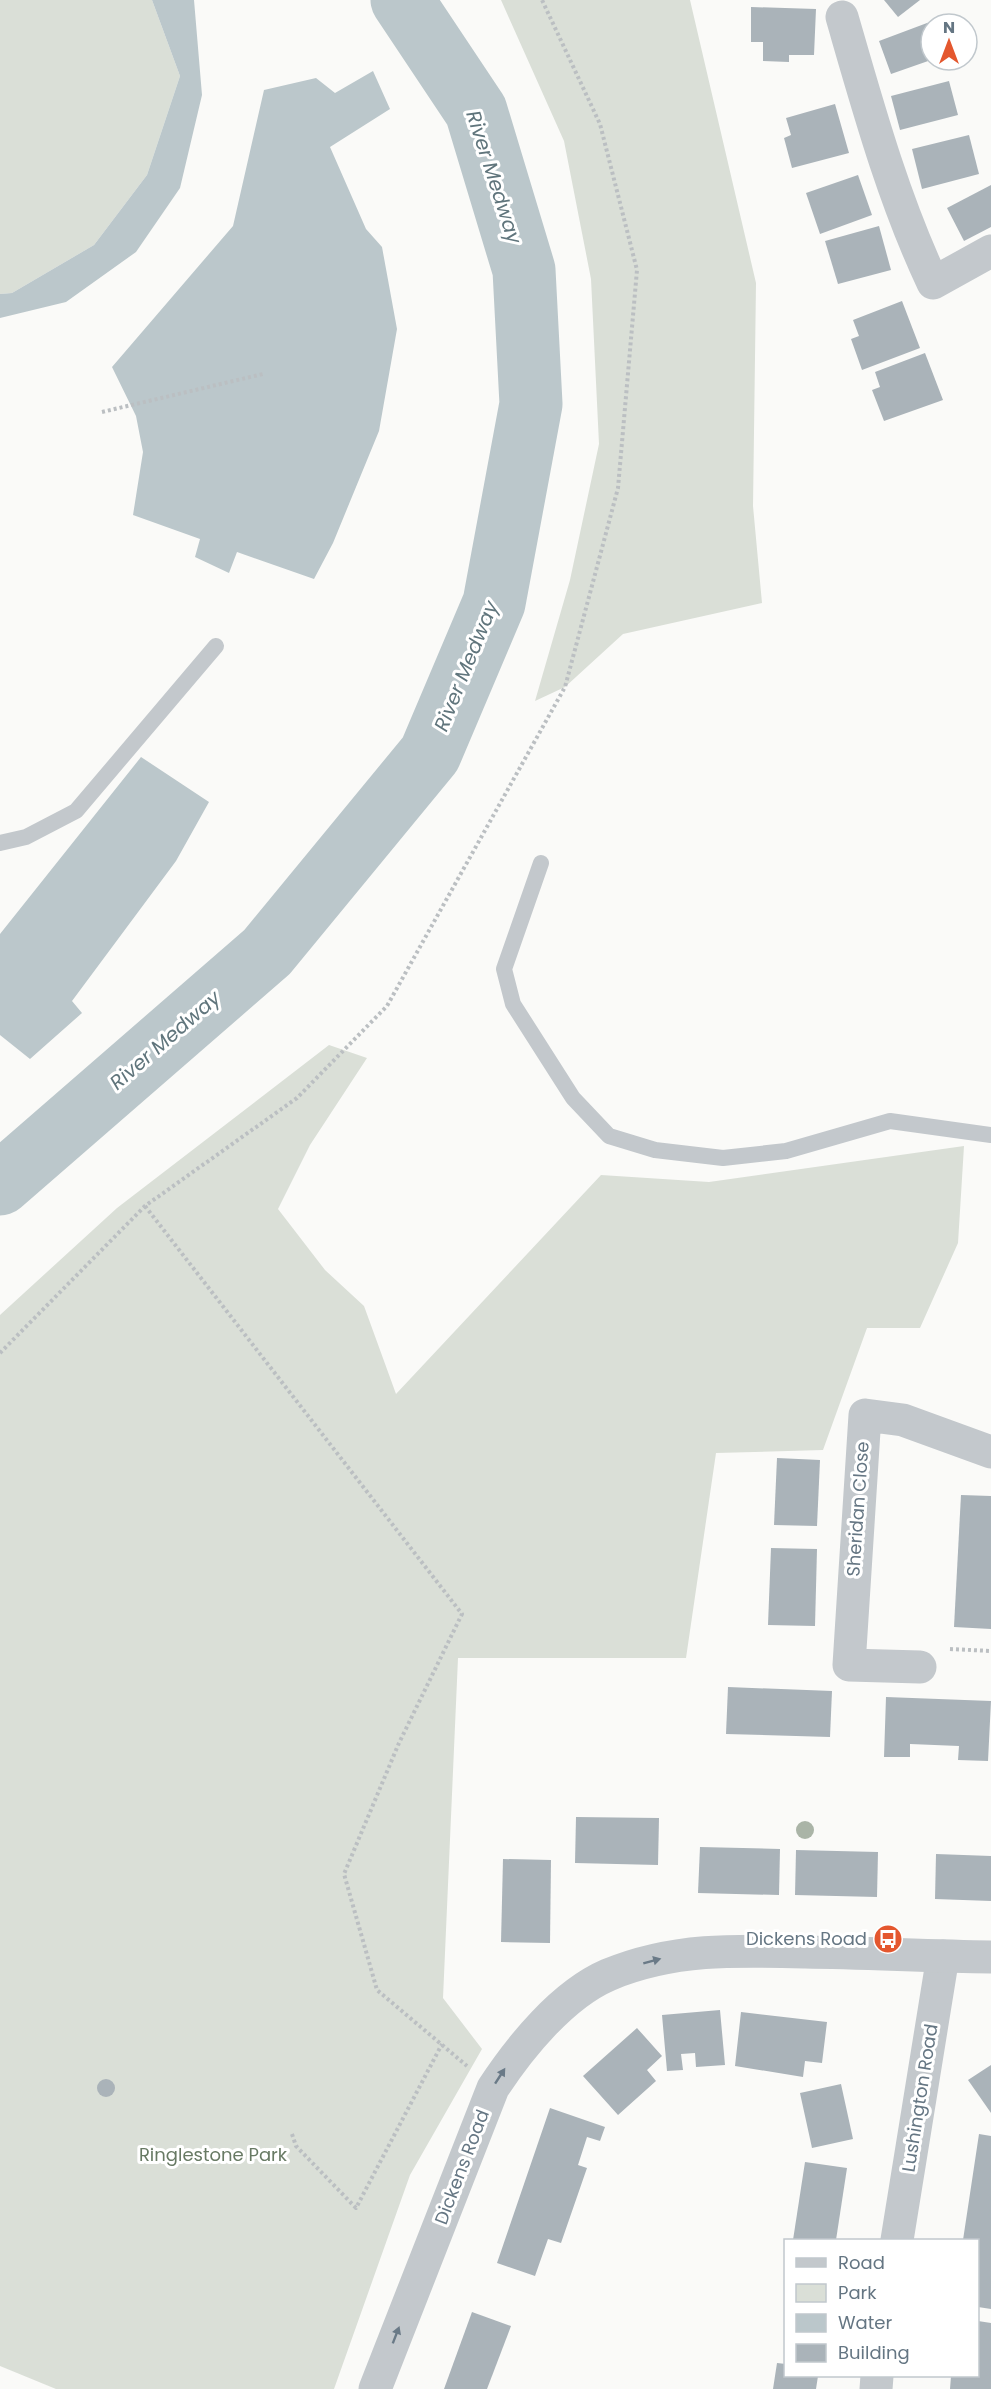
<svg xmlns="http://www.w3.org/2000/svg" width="991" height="2389" viewBox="0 0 991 2389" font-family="Poppins,sans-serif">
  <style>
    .green { fill: #dadfd7 }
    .water { fill: #bbc7cb }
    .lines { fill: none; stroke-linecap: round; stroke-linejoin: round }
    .river { stroke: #bbc7cb; stroke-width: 63 }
    .building { fill: #aab3b9 }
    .path { stroke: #bbbfc2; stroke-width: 4; stroke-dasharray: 3 3; stroke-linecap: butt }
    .service { stroke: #c3c8cc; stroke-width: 16 }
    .minor { stroke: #c3c8cc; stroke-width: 33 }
    .tree { fill: #aab4a7 }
    .oneway { fill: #6a7a87 }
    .labels { text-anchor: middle; stroke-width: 6; stroke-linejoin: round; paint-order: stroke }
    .street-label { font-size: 18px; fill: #657683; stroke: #fff }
    .poi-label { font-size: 18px; fill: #657683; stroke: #fff; text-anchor: end }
    .park-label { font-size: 18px; fill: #687a64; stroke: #fff }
    .water-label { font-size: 20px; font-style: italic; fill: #60757c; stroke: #fff }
  </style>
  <rect width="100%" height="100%" fill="#fafaf8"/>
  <!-- green -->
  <g class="green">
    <polygon points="0,0 152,0 180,76 147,175 94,245 12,293 0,294"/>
    <polygon points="501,0 690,0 756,283 753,506 762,603 623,634 565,687 535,701 570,580 599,444 591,279 564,141"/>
    <polygon points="329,1045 367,1058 310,1145 278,1209 325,1270 364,1306 396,1394 601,1175 709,1182 964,1146 958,1243 920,1328 867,1328 823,1450 716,1453 686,1658 458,1658 443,1998 482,2049 410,2175 334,2389 56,2389 0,2366 0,1315 117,1208"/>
  </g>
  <!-- water -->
  <g class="water">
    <polygon points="152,0 194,0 202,95 180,188 136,252 66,302 0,318 0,294 12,293 94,245 147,175 180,76"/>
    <polygon points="373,71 390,109 330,147 366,229 382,247 397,329 379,431 333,543 314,579 237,552 229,573 195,557 200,539 133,515 143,452 136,416 112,367 233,226 264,90 316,78 335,93"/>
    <polygon points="141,757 209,802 176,861 72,1001 82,1013 30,1059 0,1035 0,934"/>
  </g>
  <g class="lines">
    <!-- river -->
    <polyline class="river" points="0,1184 267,952 430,754 494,603 531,404 524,270 476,111 402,0"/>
  </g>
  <!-- building -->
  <g class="building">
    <polygon points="884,0 920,0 898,17"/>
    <polygon points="751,7 816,9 814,55 789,55 789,62 763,61 763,42 751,42"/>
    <polygon points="935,20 937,24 931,24 931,60 891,74 879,41"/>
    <polygon points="949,81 958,115 900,130 891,96"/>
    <polygon points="835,104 849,153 792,168 784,138 791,135 786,118"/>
    <polygon points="969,135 979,174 922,189 912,149"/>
    <polygon points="858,175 872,215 820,234 806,193"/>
    <polygon points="991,185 991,227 964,241 947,208"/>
    <polygon points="879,226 891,270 838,284 825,241"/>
    <polygon points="902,301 920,348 862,370 851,339 859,336 853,320"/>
    <polygon points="925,353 943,400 884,421 872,390 880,387 875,372"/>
    <polygon points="777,1458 820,1460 817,1526 774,1525"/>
    <polygon points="961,1495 991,1496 991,1629 954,1627"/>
    <polygon points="771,1548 817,1549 815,1626 768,1625"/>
    <polygon points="728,1687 832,1691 830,1737 726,1734"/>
    <polygon points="886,1697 991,1701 988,1761 958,1760 959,1746 910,1744 910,1757 884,1757"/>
    <polygon points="576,1817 659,1818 658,1865 575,1863"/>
    <polygon points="700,1847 780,1849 779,1895 698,1893"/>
    <polygon points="796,1850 878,1852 877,1897 795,1895"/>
    <polygon points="936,1854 991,1856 991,1901 935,1899"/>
    <polygon points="503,1859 551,1860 550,1943 501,1942"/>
    <polygon points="720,2010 725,2065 696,2067 695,2053 681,2054 683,2070 667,2071 662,2015"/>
    <polygon points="741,2012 827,2022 822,2063 805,2061 803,2077 735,2066"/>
    <polygon points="637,2028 662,2056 647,2070 656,2081 618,2115 583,2076"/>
    <polygon points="991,2065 991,2113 968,2080"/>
    <circle cx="106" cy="2088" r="9"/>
    <polygon points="841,2084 853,2139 812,2148 800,2093"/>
    <polygon points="550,2108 605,2127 600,2141 587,2137 578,2165 587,2168 561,2243 548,2239 535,2276 497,2263"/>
    <polygon points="979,2134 991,2136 991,2309 978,2307 978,2240 963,2240"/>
    <polygon points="805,2162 847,2168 836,2240 793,2240"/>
    <polygon points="472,2312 511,2326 487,2389 444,2389"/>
    <polygon points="978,2321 991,2323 991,2389 950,2389 951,2376 978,2376"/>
    <polygon points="777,2363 786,2364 786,2376 818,2376 816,2389 773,2389"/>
  </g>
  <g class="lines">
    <!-- path -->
    <g class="path">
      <polyline points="102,412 263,374"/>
      <polyline points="145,1206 462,1614 399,1743 344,1874 377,1990 467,2066"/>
      <polyline points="0,1353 145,1206 297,1098 387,1006 565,687 618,488 637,270 600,124 542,0"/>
      <polyline points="950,1649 991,1651"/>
      <polyline points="292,2134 296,2146 356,2208 442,2044"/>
    </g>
    <!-- service -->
    <g class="service">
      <polyline points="0,843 26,837 76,811 216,646"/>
      <polyline points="541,863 504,969 513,1004 573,1098 609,1136 655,1150 723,1158 786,1151 890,1121 991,1135"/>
    </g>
    <!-- minor -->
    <g class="minor">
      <path d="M 842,17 C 868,107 893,198 933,283 L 991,251"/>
      <polyline points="920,1667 849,1665 865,1415 903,1420 991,1452"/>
      <polyline points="897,2240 943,1956"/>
      <path d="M 375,2389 L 493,2088 C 520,2047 562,1995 608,1975 C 672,1948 737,1950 805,1952 C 867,1953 929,1956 991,1957"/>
      <polyline points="876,2389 877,2376"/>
    </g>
  </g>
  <!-- trees -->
  <circle class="tree" cx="805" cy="1830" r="9"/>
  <!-- one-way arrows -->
  <defs><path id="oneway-solid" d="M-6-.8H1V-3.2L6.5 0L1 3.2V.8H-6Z" transform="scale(1.5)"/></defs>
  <g class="oneway">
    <use href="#oneway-solid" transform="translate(652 1961) rotate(-15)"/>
    <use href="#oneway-solid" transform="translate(500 2076) rotate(-57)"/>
    <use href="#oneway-solid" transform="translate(396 2335) rotate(-69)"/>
  </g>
  <!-- icons -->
  <defs>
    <g id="bus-disc" transform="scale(1.5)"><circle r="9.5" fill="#e4572e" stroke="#fff"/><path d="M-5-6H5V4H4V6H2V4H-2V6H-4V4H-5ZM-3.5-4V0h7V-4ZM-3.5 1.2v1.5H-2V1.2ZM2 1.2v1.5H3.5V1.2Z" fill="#fff"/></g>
  </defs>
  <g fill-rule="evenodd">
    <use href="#bus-disc" x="888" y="1939"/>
  </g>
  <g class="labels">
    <!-- street labels -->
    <g class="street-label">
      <text transform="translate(858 1509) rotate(-86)" y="6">Sheridan Close</text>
      <text transform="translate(920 2098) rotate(-81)" y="6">Lushington Road</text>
      <text transform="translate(462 2167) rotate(-69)" y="6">Dickens Road</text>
    </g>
    <!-- poi labels -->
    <g class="poi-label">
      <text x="867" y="1945">Dickens Road</text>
    </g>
    <!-- park labels -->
    <g class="park-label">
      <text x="213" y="2161">Ringlestone Park</text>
    </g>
    <!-- water labels -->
    <g class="water-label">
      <text transform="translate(494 177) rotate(72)" y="7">River Medway</text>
      <text transform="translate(466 666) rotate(-68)" y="7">River Medway</text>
      <text transform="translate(165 1040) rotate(-41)" y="7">River Medway</text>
    </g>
  </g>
  <!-- legend -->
  <rect x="784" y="2239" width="195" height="138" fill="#ffffff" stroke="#c1c8cd" stroke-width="1.5"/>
  <rect x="796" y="2258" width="30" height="9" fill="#c3c8cc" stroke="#c1c8cd" stroke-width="1.5"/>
  <text x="838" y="2269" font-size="18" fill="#657683">Road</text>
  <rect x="796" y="2284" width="30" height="18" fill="#dadfd7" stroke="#c1c8cd" stroke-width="1.5"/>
  <text x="838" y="2299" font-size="18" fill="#657683">Park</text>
  <rect x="796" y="2314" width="30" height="18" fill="#bbc7cb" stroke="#c1c8cd" stroke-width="1.5"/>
  <text x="838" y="2329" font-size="18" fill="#657683">Water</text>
  <rect x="796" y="2344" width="30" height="18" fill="#aab3b9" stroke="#c1c8cd" stroke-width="1.5"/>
  <text x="838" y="2359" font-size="18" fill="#657683">Building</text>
  <!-- north arrow -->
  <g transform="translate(949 42)"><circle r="28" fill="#ffffff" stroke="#c1c8cd" stroke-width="1.5"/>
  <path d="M0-4.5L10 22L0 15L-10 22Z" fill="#e4572e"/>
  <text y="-9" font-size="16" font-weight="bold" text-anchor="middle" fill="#657683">N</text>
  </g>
</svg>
